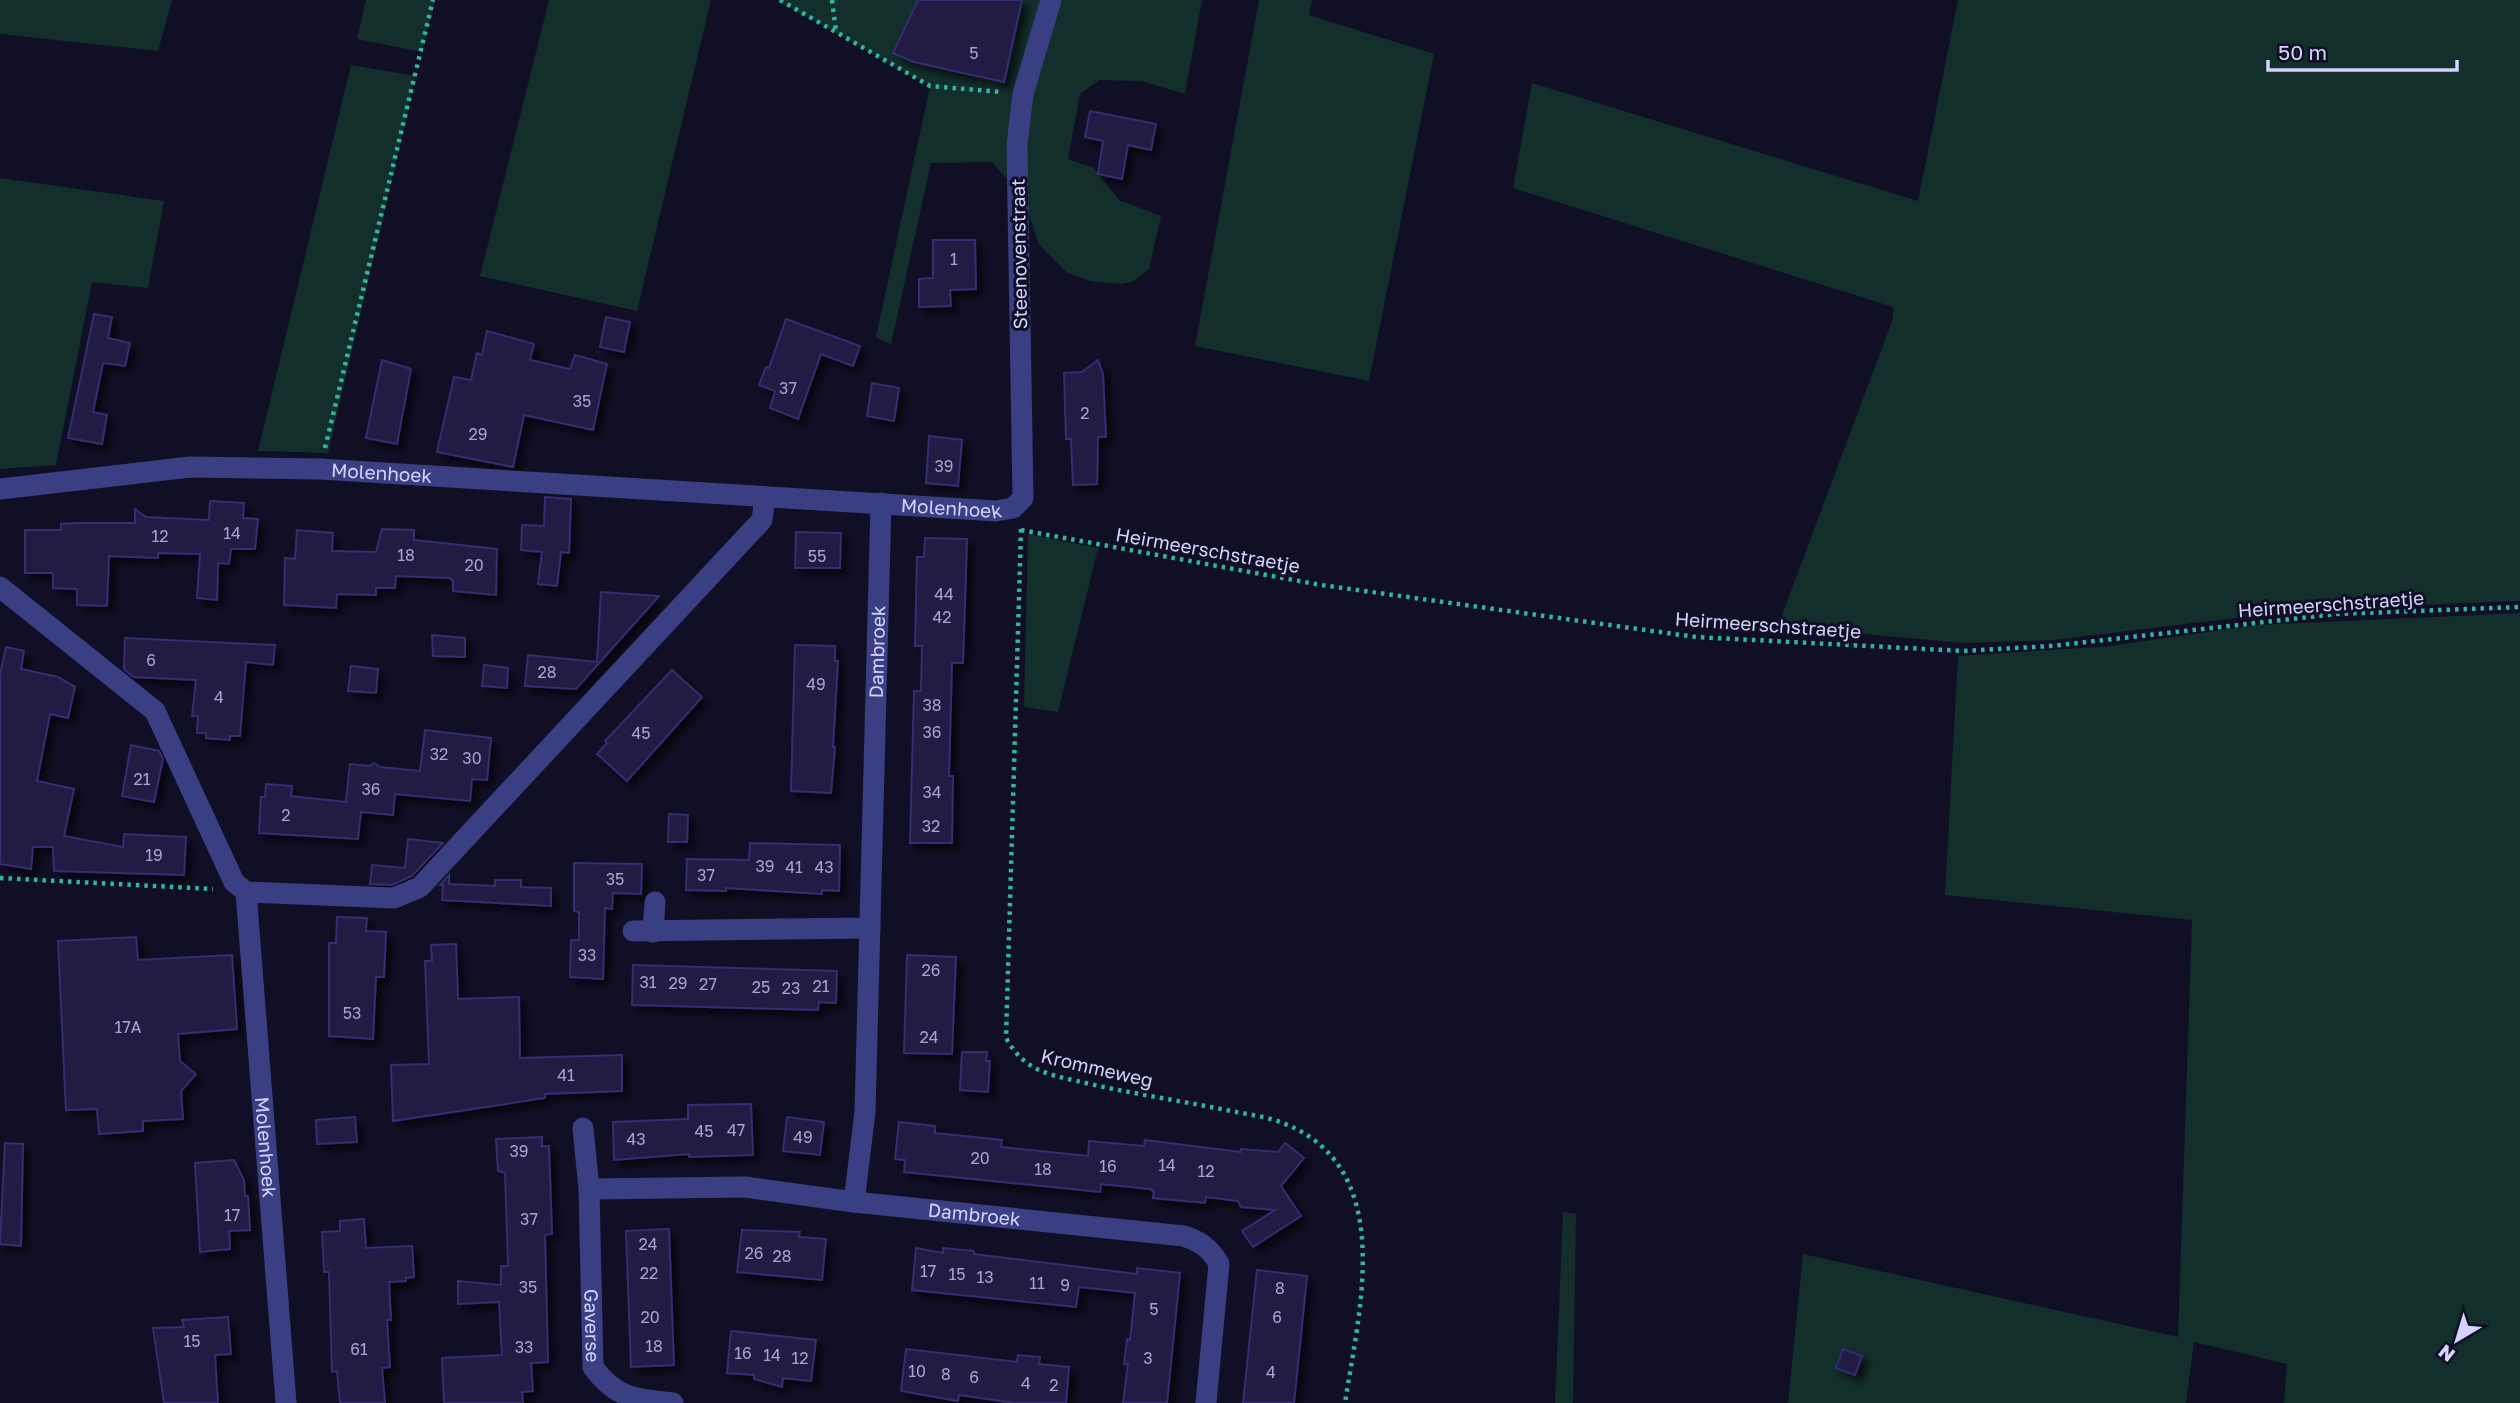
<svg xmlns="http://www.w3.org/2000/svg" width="2520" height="1403" viewBox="0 0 2520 1403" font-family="'Golos Text',sans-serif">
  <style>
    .green { fill: #122f2b }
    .building { fill: #201b45; stroke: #342d71; stroke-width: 2; filter: url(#shadow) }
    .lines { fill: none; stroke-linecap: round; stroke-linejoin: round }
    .path { stroke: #30b5a1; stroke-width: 4.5; stroke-dasharray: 3.5 5; stroke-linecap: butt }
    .street { stroke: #3a3f83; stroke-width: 21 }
    .labels { text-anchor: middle; stroke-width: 6; stroke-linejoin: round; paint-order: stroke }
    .number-label { font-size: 16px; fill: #a7a5d0 }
    .street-label { font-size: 19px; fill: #d4d3fe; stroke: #110f25 }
  </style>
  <defs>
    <filter id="shadow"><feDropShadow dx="6" dy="6" stdDeviation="3.5" flood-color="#0009"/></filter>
  </defs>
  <rect width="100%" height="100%" fill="#110f25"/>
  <!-- green -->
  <g class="green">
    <polygon points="0,0 172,0 158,51 0,34"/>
    <polygon points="366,0 435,0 422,52 357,39"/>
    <polygon points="549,0 711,0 637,311 480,276"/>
    <polygon points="777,0 1202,0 1185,94 1141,81 1099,80 1080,94 1068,159 1094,168 1119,200 1161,216 1149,269 1132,282 1119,284 1090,281 1066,272 1039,245 1024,199 992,162 931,163 891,344 876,337 930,86"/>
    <polygon points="1259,0 1312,0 1309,15 1434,54 1369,381 1195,346"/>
    <polygon points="1958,0 2520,0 2520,601 2308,609 2054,640 1962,643 1778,626 1893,319 1893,307 1513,188 1532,83 1918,201"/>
    <polygon points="351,65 416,76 328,453 258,451"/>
    <polygon points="0,178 164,201 148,288 92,282 56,465 0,469"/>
    <polygon points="1028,534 1098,548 1058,712 1024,707"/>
    <polygon points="2520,613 2520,1403 2284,1403 2287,1364 2194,1342 2186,1403 1788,1403 1803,1254 2178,1337 2192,920 1945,895 1958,656 2110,646 2257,625"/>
    <polygon points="1563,1212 1576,1214 1573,1403 1555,1403"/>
  </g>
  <!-- building -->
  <g class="building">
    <polygon points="918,0 1022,0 1004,82 914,62 893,53"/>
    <polygon points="1090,111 1156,124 1151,150 1128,145 1122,179 1098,174 1103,141 1085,137"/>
    <polygon points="933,240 975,240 976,289 950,290 951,306 919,307 919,279 933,278"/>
    <polygon points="94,314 112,317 108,338 130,343 125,366 103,363 93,412 107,415 102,444 68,438"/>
    <polygon points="606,317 630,322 624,352 600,347"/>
    <polygon points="786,319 860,346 853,366 821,354 798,419 770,408 775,391 759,385 766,367 769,368"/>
    <polygon points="487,331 534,344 530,360 570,369 575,355 607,364 593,430 524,415 513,467 437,452 454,377 471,380 477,353 482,355"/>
    <polygon points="382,360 411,369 397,444 366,438"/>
    <polygon points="1098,360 1103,374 1106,437 1098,437 1097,484 1073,485 1071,439 1066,439 1064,373 1082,372"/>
    <polygon points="872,383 899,388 894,421 867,416"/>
    <polygon points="929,436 962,440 958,486 926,483"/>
    <polygon points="545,497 571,499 569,553 561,552 557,586 538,584 542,552 521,550 522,525 544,526"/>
    <polygon points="210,501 244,503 243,518 258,519 255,549 231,549 229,564 218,563 217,600 197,598 200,554 158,553 158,558 109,556 107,606 77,605 77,589 53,588 53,573 25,573 25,530 61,530 61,524 77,523 135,523 135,509 146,517 209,520"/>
    <polygon points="382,529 414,530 414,540 497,549 496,595 453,591 453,581 450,578 396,576 395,588 376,588 376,595 337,594 336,608 284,605 285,558 295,559 297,530 333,533 332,551 376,552"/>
    <polygon points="796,532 841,533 840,568 795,568"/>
    <polygon points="925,538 967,539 963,663 952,663 949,776 953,776 952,843 910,843 914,691 921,691 922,646 915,646 917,557 924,557"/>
    <polygon points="601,592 659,596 576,689 525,686 528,655 597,662"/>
    <polygon points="432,635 465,638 465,657 433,656"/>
    <polygon points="125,638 275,645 273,665 246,662 240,736 230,736 230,740 206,738 206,733 197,733 198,716 192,716 196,680 133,677 124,669"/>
    <polygon points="795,645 835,646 835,661 838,661 833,747 835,747 831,793 791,791"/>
    <polygon points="6,647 24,651 21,669 58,677 75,687 68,718 50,714 37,781 74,789 64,836 123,847 124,834 186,837 184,875 54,871 53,847 33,847 31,869 0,864 0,675"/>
    <polygon points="484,665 508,668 507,688 482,686"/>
    <polygon points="351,666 378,669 376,693 348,691"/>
    <polygon points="672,670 702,697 627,781 597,754 607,743 605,741"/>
    <polygon points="425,730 491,738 487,780 472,779 470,801 395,794 393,815 361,812 358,839 259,833 261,797 265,797 266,784 292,786 291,796 346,802 350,764 369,766 374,763 380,767 420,771"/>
    <polygon points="131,745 159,751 163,759 154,802 122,796"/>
    <polygon points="669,814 688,815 687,842 668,842"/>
    <polygon points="408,839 443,843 412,876 392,885 370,884 372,865 405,868"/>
    <polygon points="750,843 840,845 839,891 822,890 822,894 726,888 726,891 686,890 687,859 749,860"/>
    <polygon points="574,863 642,864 641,894 613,893 612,909 605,908 603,979 570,977 571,940 579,940 579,912 574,911"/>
    <polygon points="449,875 449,884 495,886 495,880 521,880 521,887 551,888 551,906 442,900 443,885 440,885"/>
    <polygon points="337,917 367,918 366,931 386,932 384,977 376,977 373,1039 329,1036 329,943 336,943"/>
    <polygon points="136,937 138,960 232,955 237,1029 178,1034 180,1061 196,1074 181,1091 183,1119 143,1121 143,1131 99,1134 97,1109 66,1110 58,941"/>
    <polygon points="456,944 458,999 519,997 520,1058 622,1055 622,1091 545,1094 545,1098 393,1121 391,1065 429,1064 425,961 432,961 431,945"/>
    <polygon points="907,955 956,957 952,1054 904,1053"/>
    <polygon points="633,965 837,971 836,1003 819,1002 818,1010 632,1005"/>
    <polygon points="962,1052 987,1052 986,1061 990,1061 988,1092 960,1090"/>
    <polygon points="751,1104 753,1155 689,1157 689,1154 614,1160 613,1122 688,1119 688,1105"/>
    <polygon points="355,1117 357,1142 317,1144 316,1120"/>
    <polygon points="787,1117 824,1122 820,1155 783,1151"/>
    <polygon points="899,1122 935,1126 935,1133 1002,1140 1001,1147 1088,1156 1089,1141 1144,1146 1145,1140 1241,1152 1241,1149 1278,1152 1285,1143 1304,1158 1281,1186 1301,1216 1253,1247 1242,1231 1275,1210 1241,1207 1238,1201 1206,1197 1205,1203 1153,1198 1154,1191 1149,1189 1101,1184 1100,1192 904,1172 905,1160 895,1159"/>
    <polygon points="542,1137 542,1146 549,1146 552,1234 545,1235 548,1362 531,1363 533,1391 522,1392 523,1403 444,1403 442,1358 502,1355 499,1302 458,1304 458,1281 501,1285 501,1266 508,1266 505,1173 498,1171 496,1139"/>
    <polygon points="5,1143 23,1144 21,1246 0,1244"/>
    <polygon points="234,1160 244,1180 245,1196 248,1196 250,1230 229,1231 230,1249 200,1252 195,1163"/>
    <polygon points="364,1219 366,1248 412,1246 414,1277 406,1278 406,1281 389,1282 391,1320 387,1320 390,1367 382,1368 385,1403 340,1403 337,1371 332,1372 329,1272 324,1272 322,1232 340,1231 340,1221"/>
    <polygon points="669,1229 674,1365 631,1367 626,1231"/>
    <polygon points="742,1230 800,1232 799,1237 826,1239 822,1280 737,1272"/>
    <polygon points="916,1248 943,1253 943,1248 974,1251 974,1254 1137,1274 1137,1268 1180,1273 1167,1403 1123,1403 1128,1364 1124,1364 1127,1339 1130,1340 1135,1293 1079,1287 1076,1307 912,1290"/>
    <polygon points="1257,1270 1307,1276 1294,1403 1243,1403"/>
    <polygon points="228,1317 231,1354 215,1355 218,1403 164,1403 153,1328 184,1327 182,1320"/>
    <polygon points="731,1331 816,1340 811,1381 783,1378 782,1387 754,1379 754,1375 727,1373"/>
    <polygon points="906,1349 1017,1362 1018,1355 1040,1357 1039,1364 1069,1367 1066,1403 1015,1403 959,1395 958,1401 901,1391"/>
    <polygon points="1843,1349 1862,1356 1855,1375 1836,1368"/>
  </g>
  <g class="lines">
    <!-- path -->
    <g class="path">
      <polyline points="780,0 930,86 1001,92"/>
      <polyline points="832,0 836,31"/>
      <polyline points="325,448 433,0"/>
      <path d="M 1021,529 L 1006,1038 C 1026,1074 1053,1075 1090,1084 C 1135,1094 1181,1101 1226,1110 C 1245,1114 1265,1116 1283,1123 C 1398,1168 1359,1310 1345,1403"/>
      <polyline points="1021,530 1321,585 1696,637 1964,651 2051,646 2336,614 2520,607"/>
      <polyline points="0,878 213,889"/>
    </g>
    <!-- street -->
    <g class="street">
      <path id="s1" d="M 0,489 L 190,467 L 320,469 L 996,511 L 1013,508 L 1023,498 L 1017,145 L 1023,94 L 1051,0"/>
      <polyline points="0,587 155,711 234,882 246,892 394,898 420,887 762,520 765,497"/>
      <path id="s2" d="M 246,892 L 286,1403"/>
      <polyline points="633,931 870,928"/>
      <polyline points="653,932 655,902"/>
      <path id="s3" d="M 583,1128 L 589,1189 L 593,1367 C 616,1399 636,1399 673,1403"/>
      <path id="s4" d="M 589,1189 L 745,1187 L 854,1202 L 1184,1236 C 1201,1242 1210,1248 1219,1264 L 1206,1403"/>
      <path id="s5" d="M 854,1202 L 865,1112 L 881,503"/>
    </g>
  </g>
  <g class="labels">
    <!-- number labels -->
    <g class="number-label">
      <text x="974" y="59">5</text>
      <text x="954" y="265">1</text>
      <text x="788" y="394">37</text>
      <text x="582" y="407">35</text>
      <text x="1085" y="419">2</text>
      <text x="478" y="440">29</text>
      <text x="944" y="472">39</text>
      <text x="232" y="539">14</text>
      <text x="160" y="542">12</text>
      <text x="406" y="561">18</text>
      <text x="817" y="562">55</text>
      <text x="474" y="571">20</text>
      <text x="944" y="600">44</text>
      <text x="942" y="623">42</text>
      <text x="151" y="666">6</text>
      <text x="547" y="678">28</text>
      <text x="816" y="690">49</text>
      <text x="219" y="703">4</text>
      <text x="932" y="711">38</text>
      <text x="932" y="738">36</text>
      <text x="641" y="739">45</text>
      <text x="439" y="760">32</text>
      <text x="472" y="764">30</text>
      <text x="142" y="785">21</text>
      <text x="371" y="795">36</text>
      <text x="932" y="798">34</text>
      <text x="286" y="821">2</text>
      <text x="931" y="832">32</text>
      <text x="154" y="861">19</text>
      <text x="765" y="872">39</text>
      <text x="794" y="873">41</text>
      <text x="824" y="873">43</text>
      <text x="706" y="881">37</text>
      <text x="615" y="885">35</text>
      <text x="587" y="961">33</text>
      <text x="931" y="976">26</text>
      <text x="648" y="988">31</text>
      <text x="678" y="989">29</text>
      <text x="708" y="990">27</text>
      <text x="821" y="992">21</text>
      <text x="761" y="993">25</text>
      <text x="791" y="994">23</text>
      <text x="352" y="1019">53</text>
      <text x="128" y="1033">17A</text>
      <text x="929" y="1043">24</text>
      <text x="566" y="1081">41</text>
      <text x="736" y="1136">47</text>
      <text x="704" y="1137">45</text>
      <text x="803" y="1143">49</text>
      <text x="636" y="1145">43</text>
      <text x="519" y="1157">39</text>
      <text x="980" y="1164">20</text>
      <text x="1167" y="1171">14</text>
      <text x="1108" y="1172">16</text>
      <text x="1043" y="1175">18</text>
      <text x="1206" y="1177">12</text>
      <text x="232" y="1221">17</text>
      <text x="529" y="1225">37</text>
      <text x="648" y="1250">24</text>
      <text x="754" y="1259">26</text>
      <text x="782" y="1262">28</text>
      <text x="928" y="1277">17</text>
      <text x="649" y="1279">22</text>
      <text x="957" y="1280">15</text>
      <text x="985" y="1283">13</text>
      <text x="1037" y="1289">11</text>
      <text x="1065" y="1291">9</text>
      <text x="528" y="1293">35</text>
      <text x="1280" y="1294">8</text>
      <text x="1154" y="1315">5</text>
      <text x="650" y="1323">20</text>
      <text x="1277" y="1323">6</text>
      <text x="192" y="1347">15</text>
      <text x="654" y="1352">18</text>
      <text x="524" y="1353">33</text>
      <text x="359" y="1355">61</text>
      <text x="743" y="1359">16</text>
      <text x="772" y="1361">14</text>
      <text x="800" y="1364">12</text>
      <text x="1148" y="1364">3</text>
      <text x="917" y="1377">10</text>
      <text x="1271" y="1378">4</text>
      <text x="946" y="1380">8</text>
      <text x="974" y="1383">6</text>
      <text x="1026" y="1389">4</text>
      <text x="1054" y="1391">2</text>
    </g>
    <!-- street labels -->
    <g class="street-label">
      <text transform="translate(1019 254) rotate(-91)" y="7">Steenovenstraat</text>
      <text dy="7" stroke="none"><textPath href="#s1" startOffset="383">Molenhoek</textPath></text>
      <text dy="7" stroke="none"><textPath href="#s1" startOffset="954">Molenhoek</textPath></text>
      <text transform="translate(1208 550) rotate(10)" y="7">Heirmeerschstraetje</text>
      <text transform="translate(2331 604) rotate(-4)" y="7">Heirmeerschstraetje</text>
      <text transform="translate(1768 625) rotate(4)" y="7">Heirmeerschstraetje</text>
      <text dy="7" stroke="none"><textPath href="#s5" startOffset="551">Dambroek</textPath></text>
      <text transform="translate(1097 1068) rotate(13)" y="7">Krommeweg</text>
      <text dy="7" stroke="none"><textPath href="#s2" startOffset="256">Molenhoek</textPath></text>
      <text dy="7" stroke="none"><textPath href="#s4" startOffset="387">Dambroek</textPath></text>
      <text dy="7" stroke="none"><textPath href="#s3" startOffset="198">Gaverse</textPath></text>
    </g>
  </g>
  <!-- north arrow -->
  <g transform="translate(2457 1340) rotate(218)" stroke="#110f25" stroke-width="5" paint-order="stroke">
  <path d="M0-5L12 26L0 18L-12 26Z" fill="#d4d3fe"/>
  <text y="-10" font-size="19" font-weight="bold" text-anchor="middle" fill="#d4d3fe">N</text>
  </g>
  <!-- scale -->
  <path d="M2268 60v10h189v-10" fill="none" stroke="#d4d3fe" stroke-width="3.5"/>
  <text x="2278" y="60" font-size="21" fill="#d4d3fe" stroke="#110f25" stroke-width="5" paint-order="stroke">50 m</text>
</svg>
